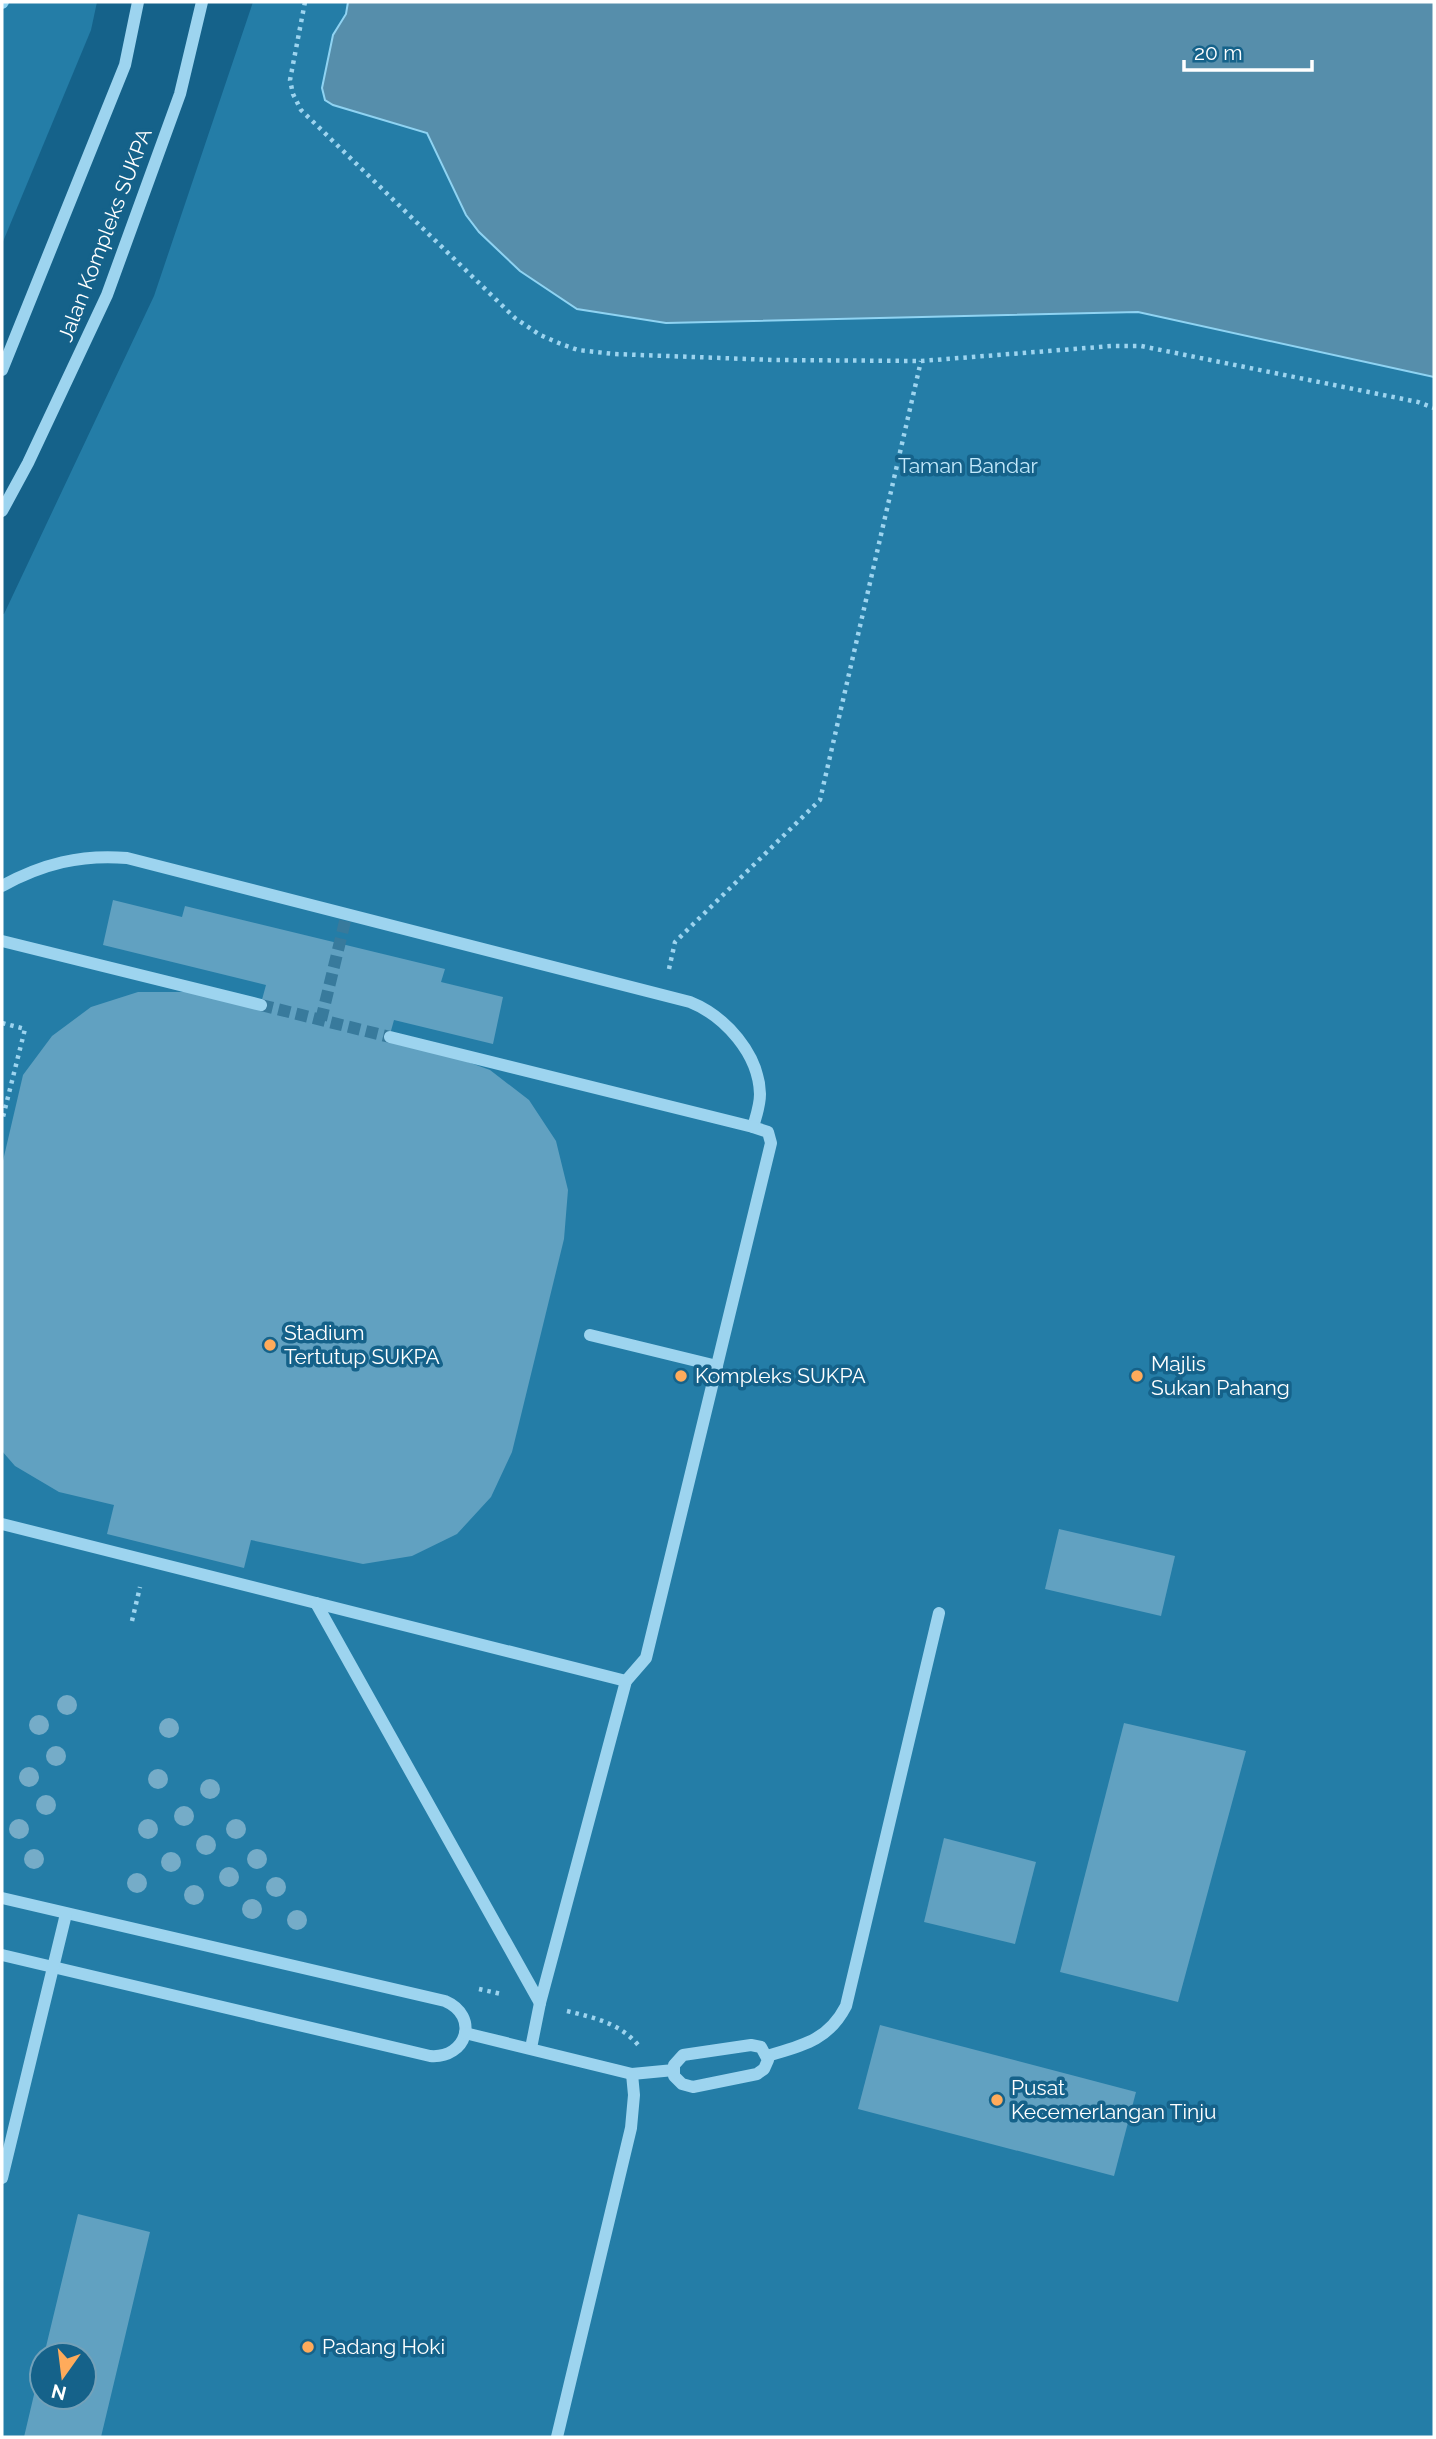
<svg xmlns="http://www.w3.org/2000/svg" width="1436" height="2439" viewBox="0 0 1436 2439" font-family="Raleway,sans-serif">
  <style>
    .green { fill: #247da7; fill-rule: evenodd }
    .water { fill: #568eab; stroke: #8fd3f2; stroke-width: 2 }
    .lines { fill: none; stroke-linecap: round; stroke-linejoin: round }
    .stream { stroke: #8fd3f2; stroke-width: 12 }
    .building { fill: #61a1c1 }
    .minor-tunnel { stroke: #387a9c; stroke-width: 12; stroke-dasharray: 12 6; stroke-linecap: butt }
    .path { stroke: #9dd4ef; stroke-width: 4.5; stroke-dasharray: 3.5 5; stroke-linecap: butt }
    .minor { stroke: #9dd4ef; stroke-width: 12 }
    .tree { fill: #75acc8 }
    .poi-dot { fill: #ffab5b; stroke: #15628a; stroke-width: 2.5 }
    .labels { text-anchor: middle; stroke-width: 7; stroke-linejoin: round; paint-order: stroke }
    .street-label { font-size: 21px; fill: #fff; stroke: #15628a }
    .park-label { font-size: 21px; fill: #c3e9fb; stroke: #15628a }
    .poi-label { font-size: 21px; fill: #fff; stroke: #15628a; text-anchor: start }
  </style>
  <rect width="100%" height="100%" fill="#15628a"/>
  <!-- green -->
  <g class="green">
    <polygon points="2,2 97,2 91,30 2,244"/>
    <path d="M 253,2 L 1434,2 L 1434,2437 L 2,2437 L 2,614 L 4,614 L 154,296 ZM 42,2355 L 84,2355 L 84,2397 L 42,2397 Z"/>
  </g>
  <!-- water -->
  <polygon class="water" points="348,2 1434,2 1434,377 1138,312 666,323 577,309 520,271 479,232 466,215 427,133 333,105 325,100 322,88 333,35 346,14"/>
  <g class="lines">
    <!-- stream -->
    <polyline class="stream" points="2,3 3,2"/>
  </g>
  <!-- building -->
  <g class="building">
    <polygon points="113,900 182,917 185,906 445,969 441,982 503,997 493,1044 394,1020 389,1038 435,1050 490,1070 529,1100 556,1141 568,1190 564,1239 512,1452 491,1497 457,1534 412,1556 363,1564 251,1540 244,1568 107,1534 114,1505 59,1492 15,1466 2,1451 2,1165 23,1075 52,1036 91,1007 138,992 187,992 260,1007 266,985 103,945"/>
    <polygon points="1059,1529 1175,1556 1161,1616 1045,1589"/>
    <polygon points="1124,1723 1246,1751 1178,2002 1060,1972"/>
    <polygon points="944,1838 1036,1862 1015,1944 924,1922"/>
    <polygon points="880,2025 1136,2092 1114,2176 858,2109"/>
    <polygon points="78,2214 150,2232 101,2437 24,2437 41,2365 42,2397 84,2397 84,2355 44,2355"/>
  </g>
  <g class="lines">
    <!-- minor-tunnel -->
    <g class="minor-tunnel">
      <polyline points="261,1005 390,1037"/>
      <polyline points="321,1020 347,913"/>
    </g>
    <!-- path -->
    <g class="path">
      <polyline points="305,2 290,80 293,94 301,110 515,318 540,335 561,344 578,350 614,354 774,360 921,361 1112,346 1141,346 1418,402 1434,408"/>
      <polyline points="669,969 675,942 820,800 921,361"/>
      <polyline points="2,1023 25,1029 2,1121"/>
      <polyline points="132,1621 140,1587"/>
      <polyline points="479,1989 501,1994"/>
      <path d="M 567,2011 C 595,2018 620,2023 639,2046"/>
    </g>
    <!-- minor -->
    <g class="minor">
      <polyline points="2,370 125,65 138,2"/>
      <polyline points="2,511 28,463 107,295 180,94 202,2"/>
      <path d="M 2,886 C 42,864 81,854 127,858 L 690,1002 C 725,1016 759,1054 760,1094 C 760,1106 756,1116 753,1127 L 768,1132 L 771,1143 L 646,1658 L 626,1681 L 540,2003 L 531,2048"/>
      <polyline points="2,941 261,1005"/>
      <polyline points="390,1037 753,1127"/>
      <polyline points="590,1335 717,1366"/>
      <polyline points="2,1524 626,1681"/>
      <polyline points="316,1603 540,2003"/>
      <path d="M 2,1898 L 445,2001 C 480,2016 467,2059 430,2056 L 2,1955"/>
      <polyline points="465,2033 632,2074 674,2070"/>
      <polygon points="751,2045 761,2047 768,2060 764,2069 757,2074 693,2087 682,2084 674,2076 674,2065 683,2055"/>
      <path d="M 767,2056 C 801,2046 828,2041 846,2006 L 939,1613"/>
      <polyline points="2,2178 66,1914"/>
      <polyline points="557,2437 631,2128 634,2095 632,2074"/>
    </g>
  </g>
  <!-- trees -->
  <g class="tree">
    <circle cx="67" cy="1705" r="10"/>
    <circle cx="39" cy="1725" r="10"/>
    <circle cx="169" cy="1728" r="10"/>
    <circle cx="56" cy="1756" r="10"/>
    <circle cx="29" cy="1777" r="10"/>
    <circle cx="158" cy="1779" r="10"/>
    <circle cx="210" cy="1789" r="10"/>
    <circle cx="46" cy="1805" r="10"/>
    <circle cx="184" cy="1816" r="10"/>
    <circle cx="19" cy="1829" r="10"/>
    <circle cx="148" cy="1829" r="10"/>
    <circle cx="236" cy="1829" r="10"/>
    <circle cx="206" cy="1845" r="10"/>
    <circle cx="34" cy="1859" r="10"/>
    <circle cx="257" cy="1859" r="10"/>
    <circle cx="171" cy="1862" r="10"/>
    <circle cx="229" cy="1877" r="10"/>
    <circle cx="137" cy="1883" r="10"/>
    <circle cx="276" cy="1887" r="10"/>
    <circle cx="194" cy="1895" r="10"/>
    <circle cx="252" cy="1909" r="10"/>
    <circle cx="297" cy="1920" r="10"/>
  </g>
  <!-- markers -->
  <g class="poi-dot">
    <circle cx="270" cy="1345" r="7"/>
    <circle cx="681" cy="1376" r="7"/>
    <circle cx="1137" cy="1376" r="7"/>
    <circle cx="997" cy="2100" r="7"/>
    <circle cx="308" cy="2347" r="7"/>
  </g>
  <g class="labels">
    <!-- street labels -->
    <g class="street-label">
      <text transform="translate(105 235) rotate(-69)" y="7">Jalan Kompleks SUKPA</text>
    </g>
    <!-- park labels -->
    <g class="park-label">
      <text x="968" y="473">Taman Bandar</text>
    </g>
    <!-- poi labels -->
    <g class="poi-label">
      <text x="284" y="1340">Stadium<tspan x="284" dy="24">Tertutup SUKPA</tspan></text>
      <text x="1151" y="1371">Majlis<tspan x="1151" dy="24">Sukan Pahang</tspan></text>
      <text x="695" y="1383">Kompleks SUKPA</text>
      <text x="1011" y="2095">Pusat<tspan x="1011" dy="24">Kecemerlangan Tinju</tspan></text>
      <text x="322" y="2354">Padang Hoki</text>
    </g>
  </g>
  <!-- border -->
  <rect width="1436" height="2439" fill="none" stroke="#ffffff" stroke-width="7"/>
  <!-- north arrow -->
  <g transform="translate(63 2376) rotate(194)"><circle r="33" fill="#15628a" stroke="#73a1b9" stroke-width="2"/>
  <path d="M0-5L12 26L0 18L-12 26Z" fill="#ffab5b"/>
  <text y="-10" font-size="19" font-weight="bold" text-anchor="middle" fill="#ffffff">N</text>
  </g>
  <!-- scale -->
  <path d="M1184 60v10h128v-10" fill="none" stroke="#ffffff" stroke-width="3.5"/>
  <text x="1194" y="60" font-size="21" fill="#ffffff" stroke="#15628a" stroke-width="5" paint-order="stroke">20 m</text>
</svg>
